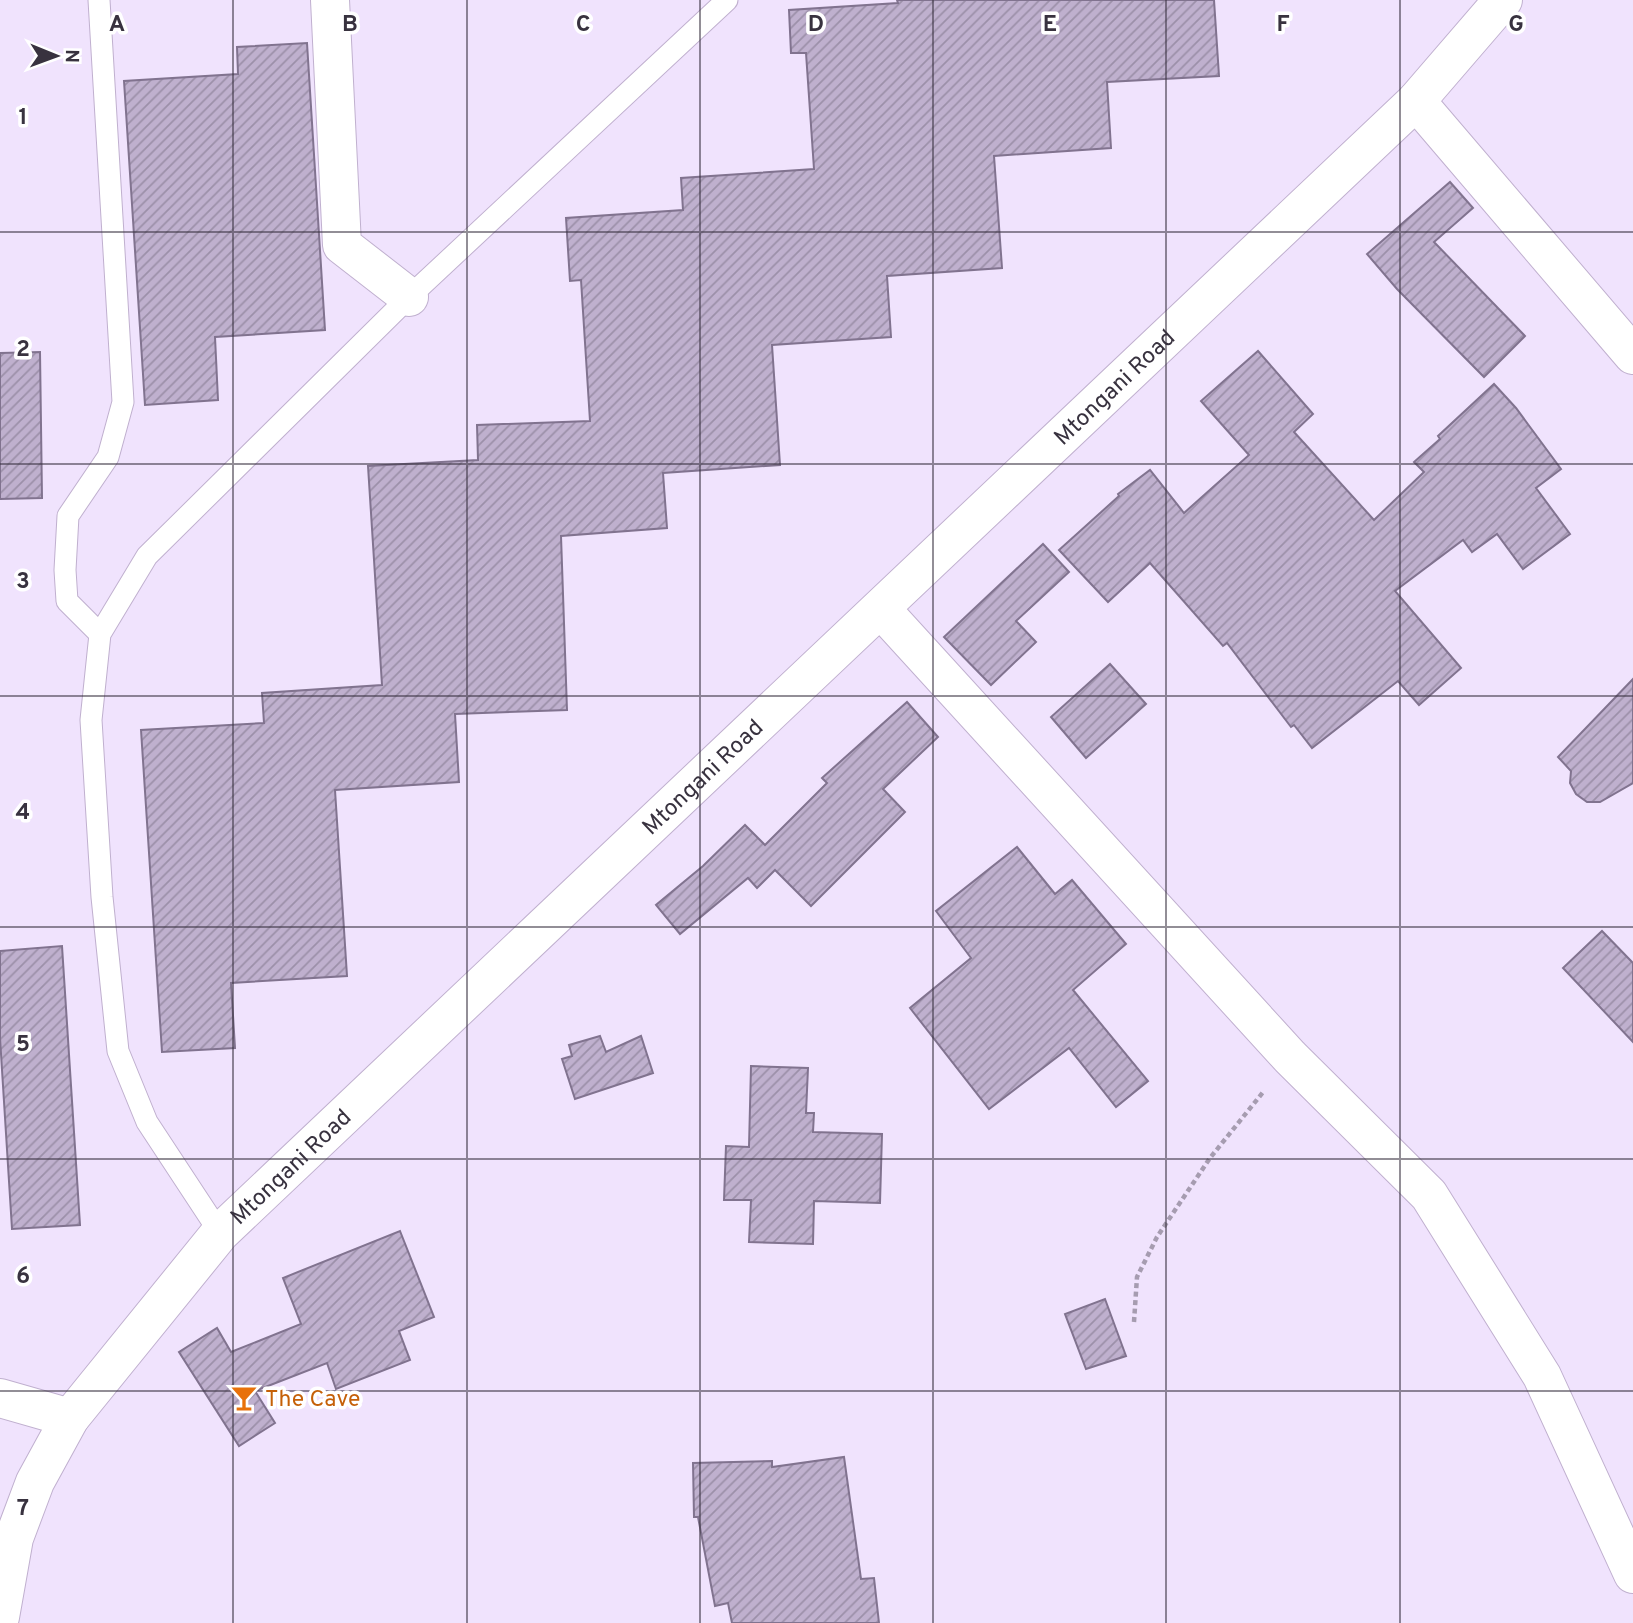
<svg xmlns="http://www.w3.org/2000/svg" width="1633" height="1623" viewBox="0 0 1633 1623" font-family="Overpass,sans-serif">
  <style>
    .building { fill: url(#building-hatch); stroke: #81738f; stroke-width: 2 }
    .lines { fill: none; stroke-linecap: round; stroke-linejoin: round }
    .lane-casing { stroke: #c0b0cf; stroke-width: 23 }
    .street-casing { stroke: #c0b0cf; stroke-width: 40 }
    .path { stroke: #a69cb0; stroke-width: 4.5; stroke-dasharray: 5 3.5; stroke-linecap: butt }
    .lane { stroke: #fff; stroke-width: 21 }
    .street { stroke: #fff; stroke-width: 38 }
    .grid { fill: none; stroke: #38323f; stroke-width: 2; stroke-opacity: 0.55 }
    .labels { text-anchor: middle; stroke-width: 7; stroke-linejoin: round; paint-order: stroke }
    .street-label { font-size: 23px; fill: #38323f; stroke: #fff }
    .food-label { font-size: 23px; fill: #c56008; stroke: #fff; text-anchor: start }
    .grid-label { font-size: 23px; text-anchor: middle; font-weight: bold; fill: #38323f; stroke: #fff; stroke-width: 7; stroke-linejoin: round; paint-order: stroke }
  </style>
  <defs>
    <pattern id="building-hatch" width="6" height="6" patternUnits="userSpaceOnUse" patternTransform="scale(1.75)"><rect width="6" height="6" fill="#bfb0ce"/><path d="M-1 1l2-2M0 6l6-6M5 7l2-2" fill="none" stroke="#9c90a9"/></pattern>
  </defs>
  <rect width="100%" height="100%" fill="#f0e3fd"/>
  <!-- building -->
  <g class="building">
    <polygon points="897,0 1214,0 1219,76 1107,82 1111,148 994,156 1002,268 887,276 891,337 772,345 780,465 663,473 667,528 561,536 567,710 455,714 459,782 335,790 347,976 231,983 235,1048 162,1052 141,730 264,723 262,693 382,685 368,466 478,460 477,425 590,421 581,280 570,281 566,218 683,210 681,178 814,169 806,53 791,53 789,10 898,3"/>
    <polygon points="307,43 325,330 215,337 218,400 145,405 124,81 238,74 237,47"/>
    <polygon points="1450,182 1473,208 1434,242 1525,336 1484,377 1397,289 1367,254"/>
    <polygon points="1258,351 1313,414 1294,432 1374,520 1424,472 1414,462 1440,439 1438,436 1494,384 1516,408 1561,469 1536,488 1570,534 1523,569 1497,534 1472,552 1463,540 1395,591 1461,668 1419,705 1398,681 1312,748 1294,725 1291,727 1227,643 1223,646 1150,563 1108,602 1059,550 1119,496 1118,494 1150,470 1184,513 1249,455 1201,401"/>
    <polygon points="40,352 42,498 0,499 0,353"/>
    <polygon points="1043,544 1069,572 1016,621 1036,642 991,685 944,637"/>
    <polygon points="1110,664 1146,704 1086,758 1051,717"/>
    <polygon points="1633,679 1633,783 1600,802 1587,802 1576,794 1570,783 1571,771 1558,757"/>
    <polygon points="907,702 938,737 883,789 905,812 811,906 775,870 757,888 748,878 680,934 656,905 703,866 745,825 765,845 827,783 822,778"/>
    <polygon points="1017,847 1055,894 1072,880 1126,944 1073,990 1148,1081 1116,1107 1069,1048 989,1109 910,1008 971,958 936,911"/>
    <polygon points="1602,931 1633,963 1633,1042 1563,968"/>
    <polygon points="62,946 80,1225 12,1229 0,1038 0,951"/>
    <polygon points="600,1036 606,1052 641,1036 653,1073 575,1099 562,1059 572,1056 569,1045"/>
    <polygon points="751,1066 808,1068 806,1113 814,1113 813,1132 882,1134 880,1203 814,1201 813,1244 749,1242 751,1200 724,1200 726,1146 749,1147"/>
    <polygon points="400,1231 434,1317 399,1331 410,1360 336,1389 327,1363 255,1391 275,1423 239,1446 179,1352 217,1328 231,1352 301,1324 283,1278"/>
    <polygon points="1105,1299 1126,1356 1086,1369 1065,1314"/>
    <polygon points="844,1457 861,1579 874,1578 879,1623 732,1623 728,1603 715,1606 698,1517 694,1517 693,1463 772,1461 772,1467"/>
  </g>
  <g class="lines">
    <!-- lane casing -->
    <g class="lane-casing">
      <g id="lane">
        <polyline points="99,0 123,402 108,457 68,516 65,570 67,601 100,634"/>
        <polyline points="220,1233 147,1122 118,1051 102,897 91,720 100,634 147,556 409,297 727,0"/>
      </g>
    </g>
    <!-- street casing -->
    <g class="street-casing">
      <g id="street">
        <polyline points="330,0 342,245 409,297"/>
        <polyline points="1416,101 1633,355"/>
        <polyline points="881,609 1290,1057 1429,1195 1542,1376 1633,1574"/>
        <polyline points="0,1398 70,1418"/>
        <path id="s1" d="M 0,1617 L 14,1538 L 35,1482 L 70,1418 L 220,1233 L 1416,101 L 1503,0"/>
      </g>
    </g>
    <!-- path -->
    <polyline class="path" points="1134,1322 1137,1277 1157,1237 1210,1158 1264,1091"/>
    <!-- lane -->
    <use href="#lane" class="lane"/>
    <!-- street -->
    <use href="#street" class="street"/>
  </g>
  <!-- grid -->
  <path class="grid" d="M 233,0 L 233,1623M 467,0 L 467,1623M 700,0 L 700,1623M 933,0 L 933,1623M 1166,0 L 1166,1623M 1400,0 L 1400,1623M 0,232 L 1633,232M 0,464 L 1633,464M 0,696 L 1633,696M 0,927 L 1633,927M 0,1159 L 1633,1159M 0,1391 L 1633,1391"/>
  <!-- icons -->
  <defs>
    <g id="bar-bare" transform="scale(2.1)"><path d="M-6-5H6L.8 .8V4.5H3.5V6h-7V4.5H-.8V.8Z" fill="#e8710a" stroke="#fff" stroke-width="2.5" paint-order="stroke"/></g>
  </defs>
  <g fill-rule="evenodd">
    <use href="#bar-bare" x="244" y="1398"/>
  </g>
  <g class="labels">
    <!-- street labels -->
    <g class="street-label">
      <text dy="8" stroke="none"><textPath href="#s1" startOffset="1682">Mtongani Road</textPath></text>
      <text dy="8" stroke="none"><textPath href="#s1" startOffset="1115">Mtongani Road</textPath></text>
      <text dy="8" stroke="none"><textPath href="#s1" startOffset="548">Mtongani Road</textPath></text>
    </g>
    <!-- food labels -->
    <g class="food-label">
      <text x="265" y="1406">The Cave</text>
    </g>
  </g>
  <g class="grid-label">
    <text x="117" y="31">A</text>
    <text x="350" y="31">B</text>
    <text x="583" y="31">C</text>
    <text x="816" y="31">D</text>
    <text x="1050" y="31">E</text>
    <text x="1283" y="31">F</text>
    <text x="1516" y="31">G</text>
    <text x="23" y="124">1</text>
    <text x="23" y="356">2</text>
    <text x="23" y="588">3</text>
    <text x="23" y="819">4</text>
    <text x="23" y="1051">5</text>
    <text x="23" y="1283">6</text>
    <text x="23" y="1515">7</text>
  </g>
  <!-- north arrow -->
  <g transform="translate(56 56) rotate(91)" stroke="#ffffff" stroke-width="5" paint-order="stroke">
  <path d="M0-5L12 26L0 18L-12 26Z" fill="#38323f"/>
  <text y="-10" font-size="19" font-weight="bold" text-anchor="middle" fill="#38323f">N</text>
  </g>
</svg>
